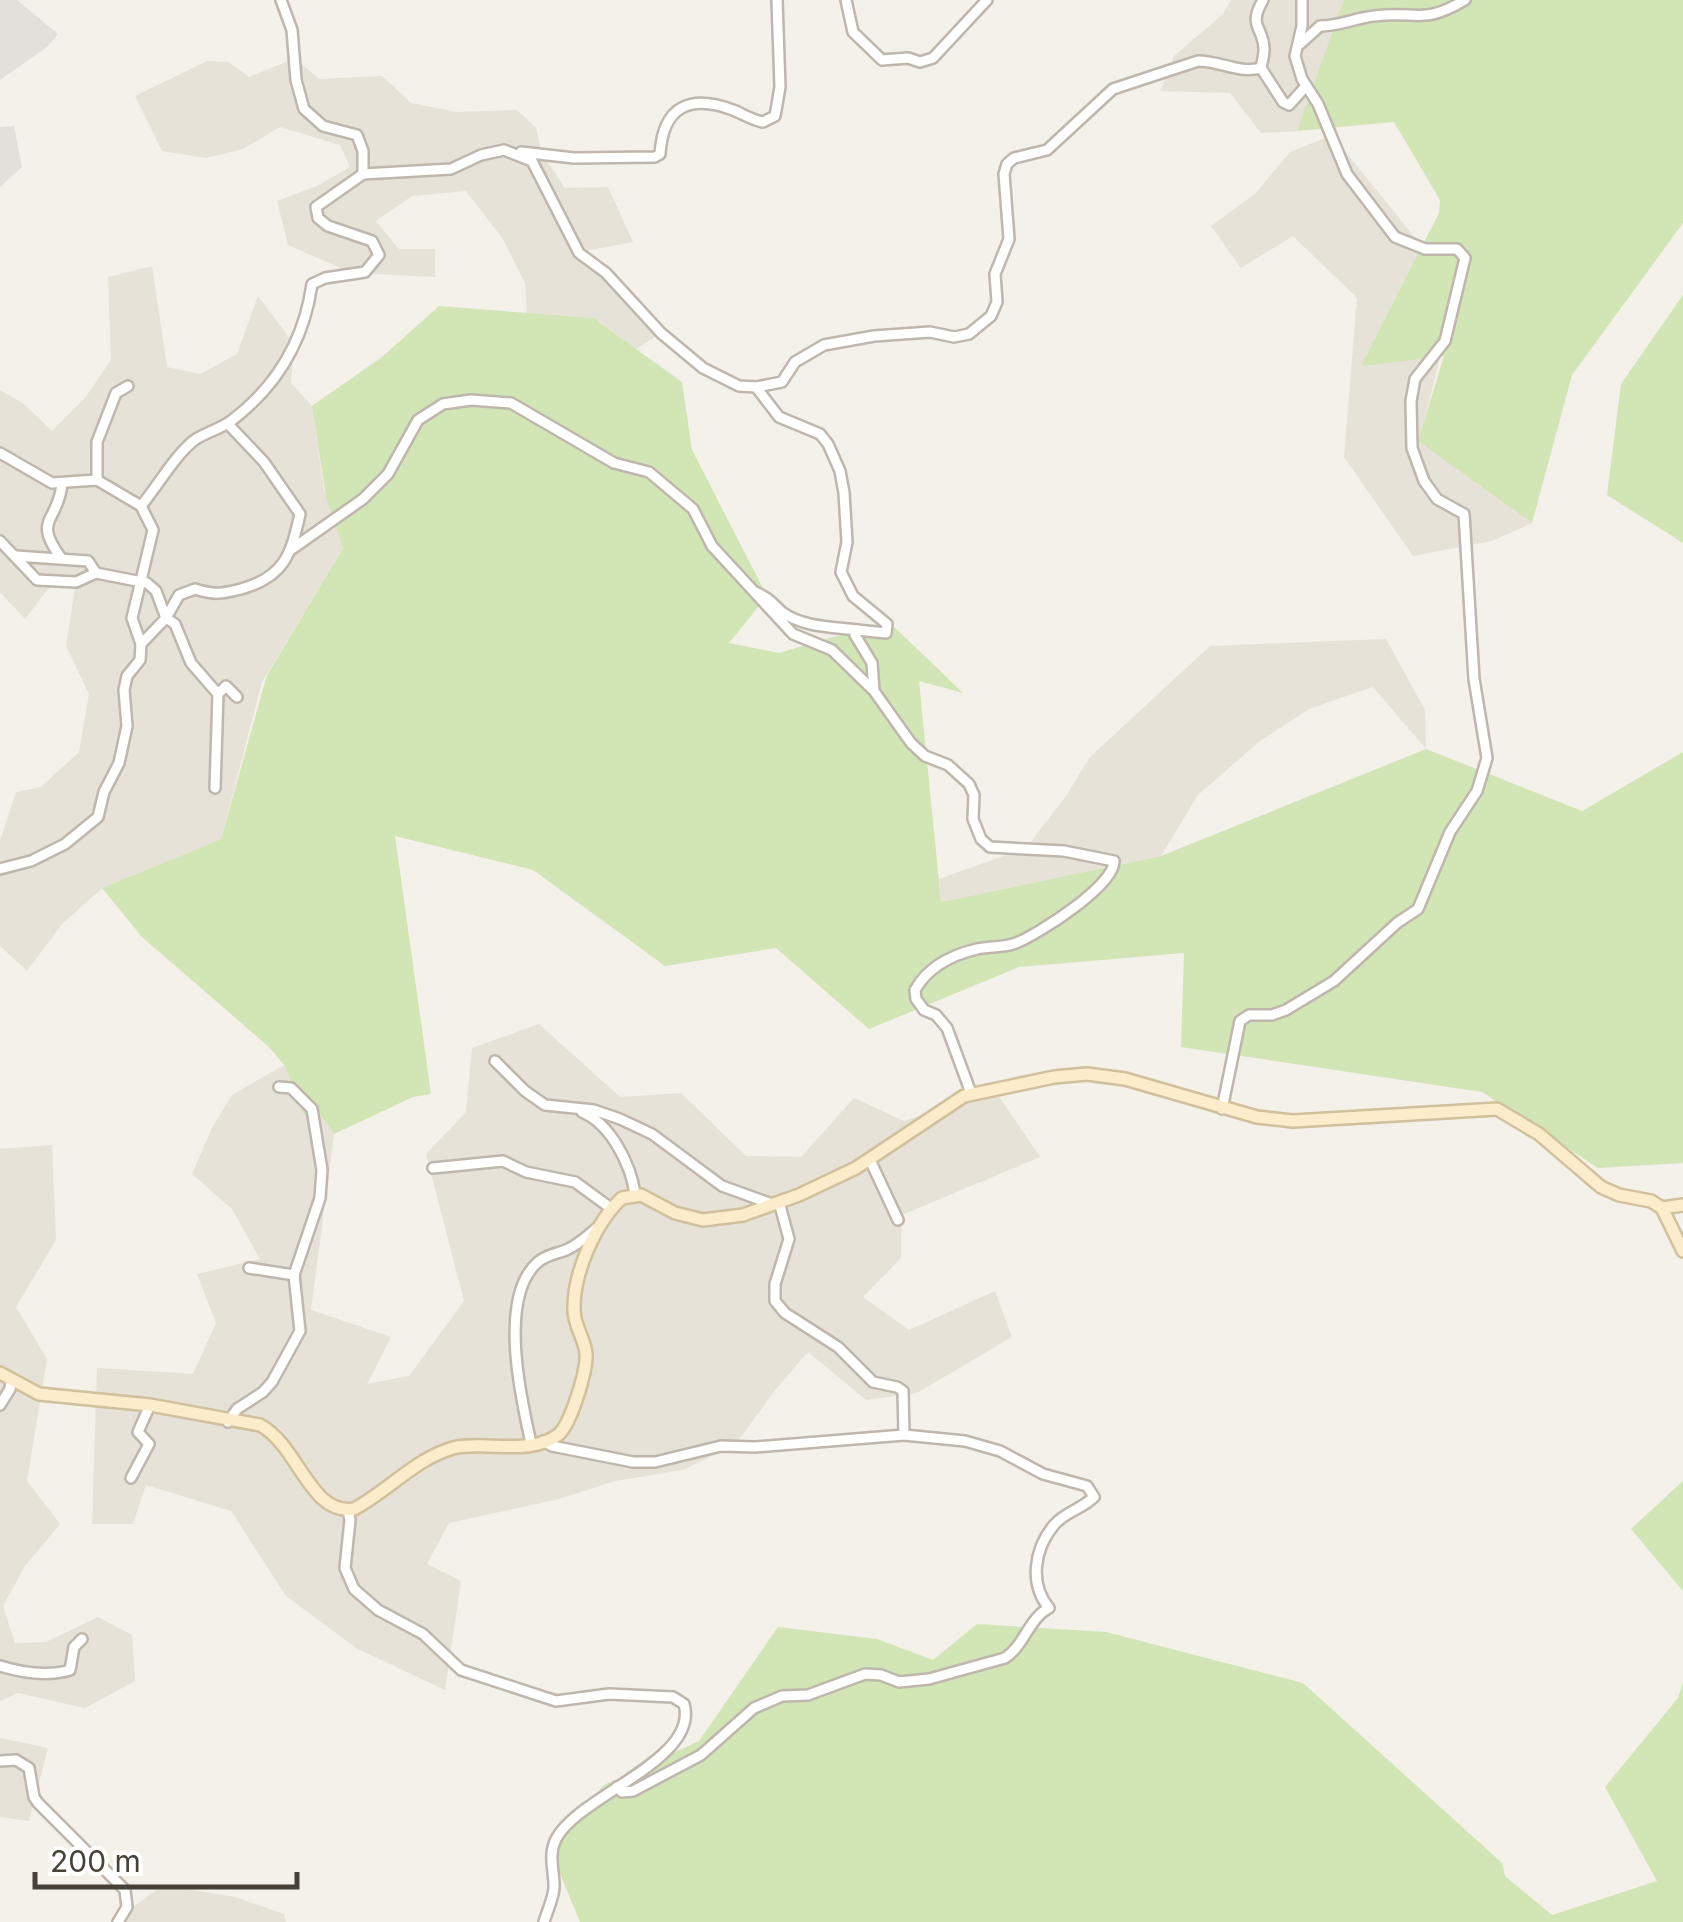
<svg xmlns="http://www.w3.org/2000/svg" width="1683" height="1922" viewBox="0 0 1683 1922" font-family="Inter,sans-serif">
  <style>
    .residential { fill: #e7e2d8 }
    .industrial { fill: #e3dfdb }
    .green { fill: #d2e5b5 }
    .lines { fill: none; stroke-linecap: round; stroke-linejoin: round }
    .street-casing { stroke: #bfb7ad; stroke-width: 14 }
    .secondary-casing { stroke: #d1c09c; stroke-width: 16 }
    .street { stroke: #fff; stroke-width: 9 }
    .secondary { stroke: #fbedcc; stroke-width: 11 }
  </style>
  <rect width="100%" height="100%" fill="#f4f0ea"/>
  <!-- residential -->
  <g class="residential">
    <polygon points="1231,0 1404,0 1354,104 1297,131 1261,133 1230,93 1160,91 1174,56 1223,14"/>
    <polygon points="295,58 319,79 382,76 411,103 457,112 517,110 536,128 542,154 565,188 608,187 633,242 580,252 661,333 628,354 593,318 527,313 525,283 503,239 466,191 412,196 376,221 399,249 435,249 435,277 352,273 288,245 277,201 317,186 350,167 340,145 280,127 243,149 206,158 162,151 135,96 207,61 229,62 249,77"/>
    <polygon points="1332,135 1424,249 1463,266 1419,441 1532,523 1492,541 1413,556 1344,457 1357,298 1293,236 1241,268 1211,226 1256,193 1290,152"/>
    <polygon points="152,266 167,367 200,374 237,354 258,296 294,344 291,383 312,406 324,490 343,548 262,682 221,839 102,888 62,924 27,971 0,946 0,841 16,792 41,787 79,752 89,694 66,646 76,582 53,583 25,619 0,592 0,390 24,404 52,431 85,398 111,360 108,277"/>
    <polygon points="1386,639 1425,710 1426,749 1373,687 1309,709 1260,741 1198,795 1161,856 941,902 939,879 1026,848 1066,796 1090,757 1210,646"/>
    <polygon points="539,1024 620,1097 681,1093 746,1156 801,1157 854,1098 904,1121 996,1092 1040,1157 902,1215 901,1258 863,1297 909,1330 995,1291 1012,1337 917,1393 866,1400 808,1352 776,1389 735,1445 683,1470 615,1481 559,1499 449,1523 427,1564 461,1581 445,1690 356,1648 286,1596 231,1511 146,1485 133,1524 92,1524 97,1368 193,1374 216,1323 197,1274 260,1259 232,1209 192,1174 212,1128 232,1095 284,1065 334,1134 311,1310 391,1337 367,1384 409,1376 464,1301 426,1154 466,1112 472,1048"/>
    <polygon points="52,1145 56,1240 16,1307 47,1359 27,1481 60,1524 25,1566 3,1606 15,1643 46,1642 98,1617 132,1635 135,1681 85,1708 18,1693 0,1701 0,1149"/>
    <polygon points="0,1738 48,1748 29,1821 0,1817"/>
    <polygon points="163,1885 235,1897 284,1914 286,1922 113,1922"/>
  </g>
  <!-- industrial -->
  <g class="industrial">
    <polygon points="0,0 17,0 58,34 47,47 0,80"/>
    <polygon points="14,126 22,167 0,187 0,127"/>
  </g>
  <!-- green -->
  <g class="green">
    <polygon points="1344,0 1683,0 1683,223 1572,375 1532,523 1418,441 1444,356 1361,366 1439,213 1440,200 1394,122 1297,131"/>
    <polygon points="1683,295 1683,543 1607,495 1621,384"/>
    <polygon points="439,306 593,318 682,382 692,450 767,596 729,643 779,653 888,621 963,693 919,681 941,902 1161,856 1426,749 1582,811 1683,752 1683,1163 1598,1168 1482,1092 1181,1047 1184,953 1019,967 869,1029 776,948 665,966 533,870 395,836 431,1094 413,1097 334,1134 319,1113 304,1115 285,1066 269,1047 142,937 102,888 221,839 267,675 343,548 326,497 312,406 382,357"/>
    <polygon points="1683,1481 1683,1591 1631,1529"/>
    <polygon points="977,1624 1106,1632 1303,1683 1502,1863 1505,1876 1552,1915 1657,1881 1605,1787 1678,1698 1683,1682 1683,1922 580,1922 549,1847 604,1785 699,1741 778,1627 877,1639 933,1660"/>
  </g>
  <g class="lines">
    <!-- street casing -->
    <g class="street-casing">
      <g id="street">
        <path d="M 281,0 L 292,30 L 296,80 L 304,109 L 323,126 L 357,135 L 363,151 L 363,174 L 451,169 L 481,155 L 504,150 L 532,161 L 579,253 L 606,273 L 661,333 L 703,368 L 739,386 L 756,387 L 782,382 L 795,362 L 824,345 L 874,336 L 930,332 L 954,337 L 969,334 L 991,316 L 997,302 L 995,274 L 1009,239 L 1004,174 L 1007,164 L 1014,158 L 1047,150 L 1113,89 L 1198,61 C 1221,61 1239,74 1261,68 L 1283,102 L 1289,105 L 1306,86"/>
        <polyline points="846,0 853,32 882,60 908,58 920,62 933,58 987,0"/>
        <path d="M 1300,44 L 1320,26 C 1340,26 1355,18 1374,16 C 1418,10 1421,26 1465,0"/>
        <path d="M 1261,68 C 1262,62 1264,56 1264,50 C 1264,26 1247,28 1263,0"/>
        <path d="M 521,152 L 574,158 L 655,157 L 660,154 C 663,106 690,94 733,110 C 743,114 752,120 763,122 L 775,116 L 780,87 L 777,0"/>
        <path d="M 756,387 L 779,417 L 820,434 L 828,444 L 840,471 L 844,493 L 847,542 L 841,572 L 853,596 L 887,624 L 886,633 L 857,630 L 855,635 L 872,663 L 874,691 L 911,743 L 925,756 L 948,765 L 969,784 L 974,795 L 973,819 L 981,839 L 990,847 L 1064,851 L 1114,861 C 1115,885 1039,934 1016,943 C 1003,948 990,946 977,949 C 951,955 928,967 915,990 L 916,999 L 924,1010 L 936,1015 L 947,1028 L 971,1093"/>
        <polyline points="0,453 52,483 97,480 141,506 153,530 132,618 141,644 140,660 127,676 124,690 127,726 119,763 104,792 98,817 65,844 31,861 0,869"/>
        <polyline points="97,480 97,442 116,393 128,386"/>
        <path d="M 141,506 C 157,487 177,452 196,439 C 207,432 220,429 231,421 C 276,387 304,341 312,284 L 325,278 L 365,272 L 379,255 L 372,241 L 328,226 L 318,218 L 316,207 L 363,174"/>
        <polyline points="0,541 37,580 76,582 96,573 147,583 156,591 166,618 175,624 191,663 218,694 215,788"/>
        <polyline points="292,549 363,499 388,474 418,420 443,404 471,400 511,403 614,463 649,472 693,509 712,546 793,634 832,650 872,689"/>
        <polyline points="16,556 88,561 96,573"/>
        <path d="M 61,558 C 32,518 58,523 62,484"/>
        <path d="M 755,592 C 768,597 772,603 782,612 C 802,627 833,627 857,630"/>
        <path d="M 141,644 L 166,618 L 179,595 L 195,589 C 214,595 222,594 241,589 C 284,577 291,555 300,514 L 264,462 L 228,424"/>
        <polyline points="218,694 226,686 237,697"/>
        <polyline points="495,1061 525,1091 545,1105 594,1110 620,1119 652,1134 722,1186 772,1204"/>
        <polyline points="1222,1109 1240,1021 1249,1015 1272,1015 1286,1010 1334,981 1397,923 1418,909 1450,832 1477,791 1487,758 1474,679 1464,514 1437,499 1424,481 1412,448 1411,401 1415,379 1445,341 1465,258 1457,249 1425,249 1395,237 1347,174 1318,104 1302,79 1295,56 1302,26 1302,0"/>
        <path d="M 582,1112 C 611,1124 631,1165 635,1194"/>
        <polyline points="870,1160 898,1220"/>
        <polyline points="433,1168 503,1161 526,1172 575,1182 612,1209"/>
        <polyline points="779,1202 789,1239 775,1284 775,1301 785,1313 838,1347 873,1382 897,1387 903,1391 904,1435"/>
        <polyline points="249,1268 294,1275"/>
        <polyline points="0,1405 10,1389 11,1380"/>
        <polyline points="228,1422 237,1409 263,1392 272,1382 300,1331 294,1275 320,1198 322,1170 312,1109 291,1088 279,1087"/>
        <path d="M 543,1441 L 552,1446 L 633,1462 L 655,1462 L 721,1446 L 755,1447 L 904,1435 L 965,1441 L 1000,1451 L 1043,1474 L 1087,1486 L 1094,1497 C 1082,1509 1065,1512 1054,1525 C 1034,1549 1029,1584 1049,1608 C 1029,1618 1024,1646 1005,1658 L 929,1679 L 899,1682 L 881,1675 L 865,1674 L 808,1695 L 782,1696 L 754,1708 L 701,1755 L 633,1791 L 622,1792 L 617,1787"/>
        <path d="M 531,1443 C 521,1399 498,1298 537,1263 C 545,1255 556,1254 566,1250 C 578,1245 587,1236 597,1228"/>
        <polyline points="131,1478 149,1444 138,1432 150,1405"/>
        <path d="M 348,1510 L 350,1520 L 345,1568 L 354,1589 L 378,1610 L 423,1634 L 461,1670 L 556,1701 L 609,1694 L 673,1697 L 684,1704 C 700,1760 579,1795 556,1839 C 548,1855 554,1870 554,1885 C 555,1895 547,1911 544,1922"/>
        <path d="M 0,1666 C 23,1673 47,1677 70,1670 L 74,1647 L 82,1639"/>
        <polyline points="0,1761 16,1760 29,1768 34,1797 38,1803 125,1890 127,1907 118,1922"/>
      </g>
    </g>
    <!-- secondary casing -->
    <g class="secondary-casing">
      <g id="secondary">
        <polyline points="1662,1208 1683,1251"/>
        <path d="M 0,1373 L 39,1394 L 150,1405 L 260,1425 C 299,1446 310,1516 354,1509 C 388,1491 415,1459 453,1448 C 484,1440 531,1457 559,1434 C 571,1423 587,1371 586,1354 C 585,1339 574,1326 574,1310 C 573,1274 595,1223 622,1198 L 641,1195 L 675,1213 L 703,1220 L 743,1215 L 799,1195 L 856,1168 L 964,1096 L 1054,1077 L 1087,1074 L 1125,1079 L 1257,1117 L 1293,1121 L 1497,1109 L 1539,1134 L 1601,1187 L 1619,1195 L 1651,1201 L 1662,1208 L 1683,1205"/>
      </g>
    </g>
    <!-- street -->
    <use href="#street" class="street"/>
    <!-- secondary -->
    <use href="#secondary" class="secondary"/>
  </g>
  <!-- scale -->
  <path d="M35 1872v15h262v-15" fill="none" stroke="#474138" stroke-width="5"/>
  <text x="50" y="1872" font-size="30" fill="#474138" stroke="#ffffff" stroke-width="8" paint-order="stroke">200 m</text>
</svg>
